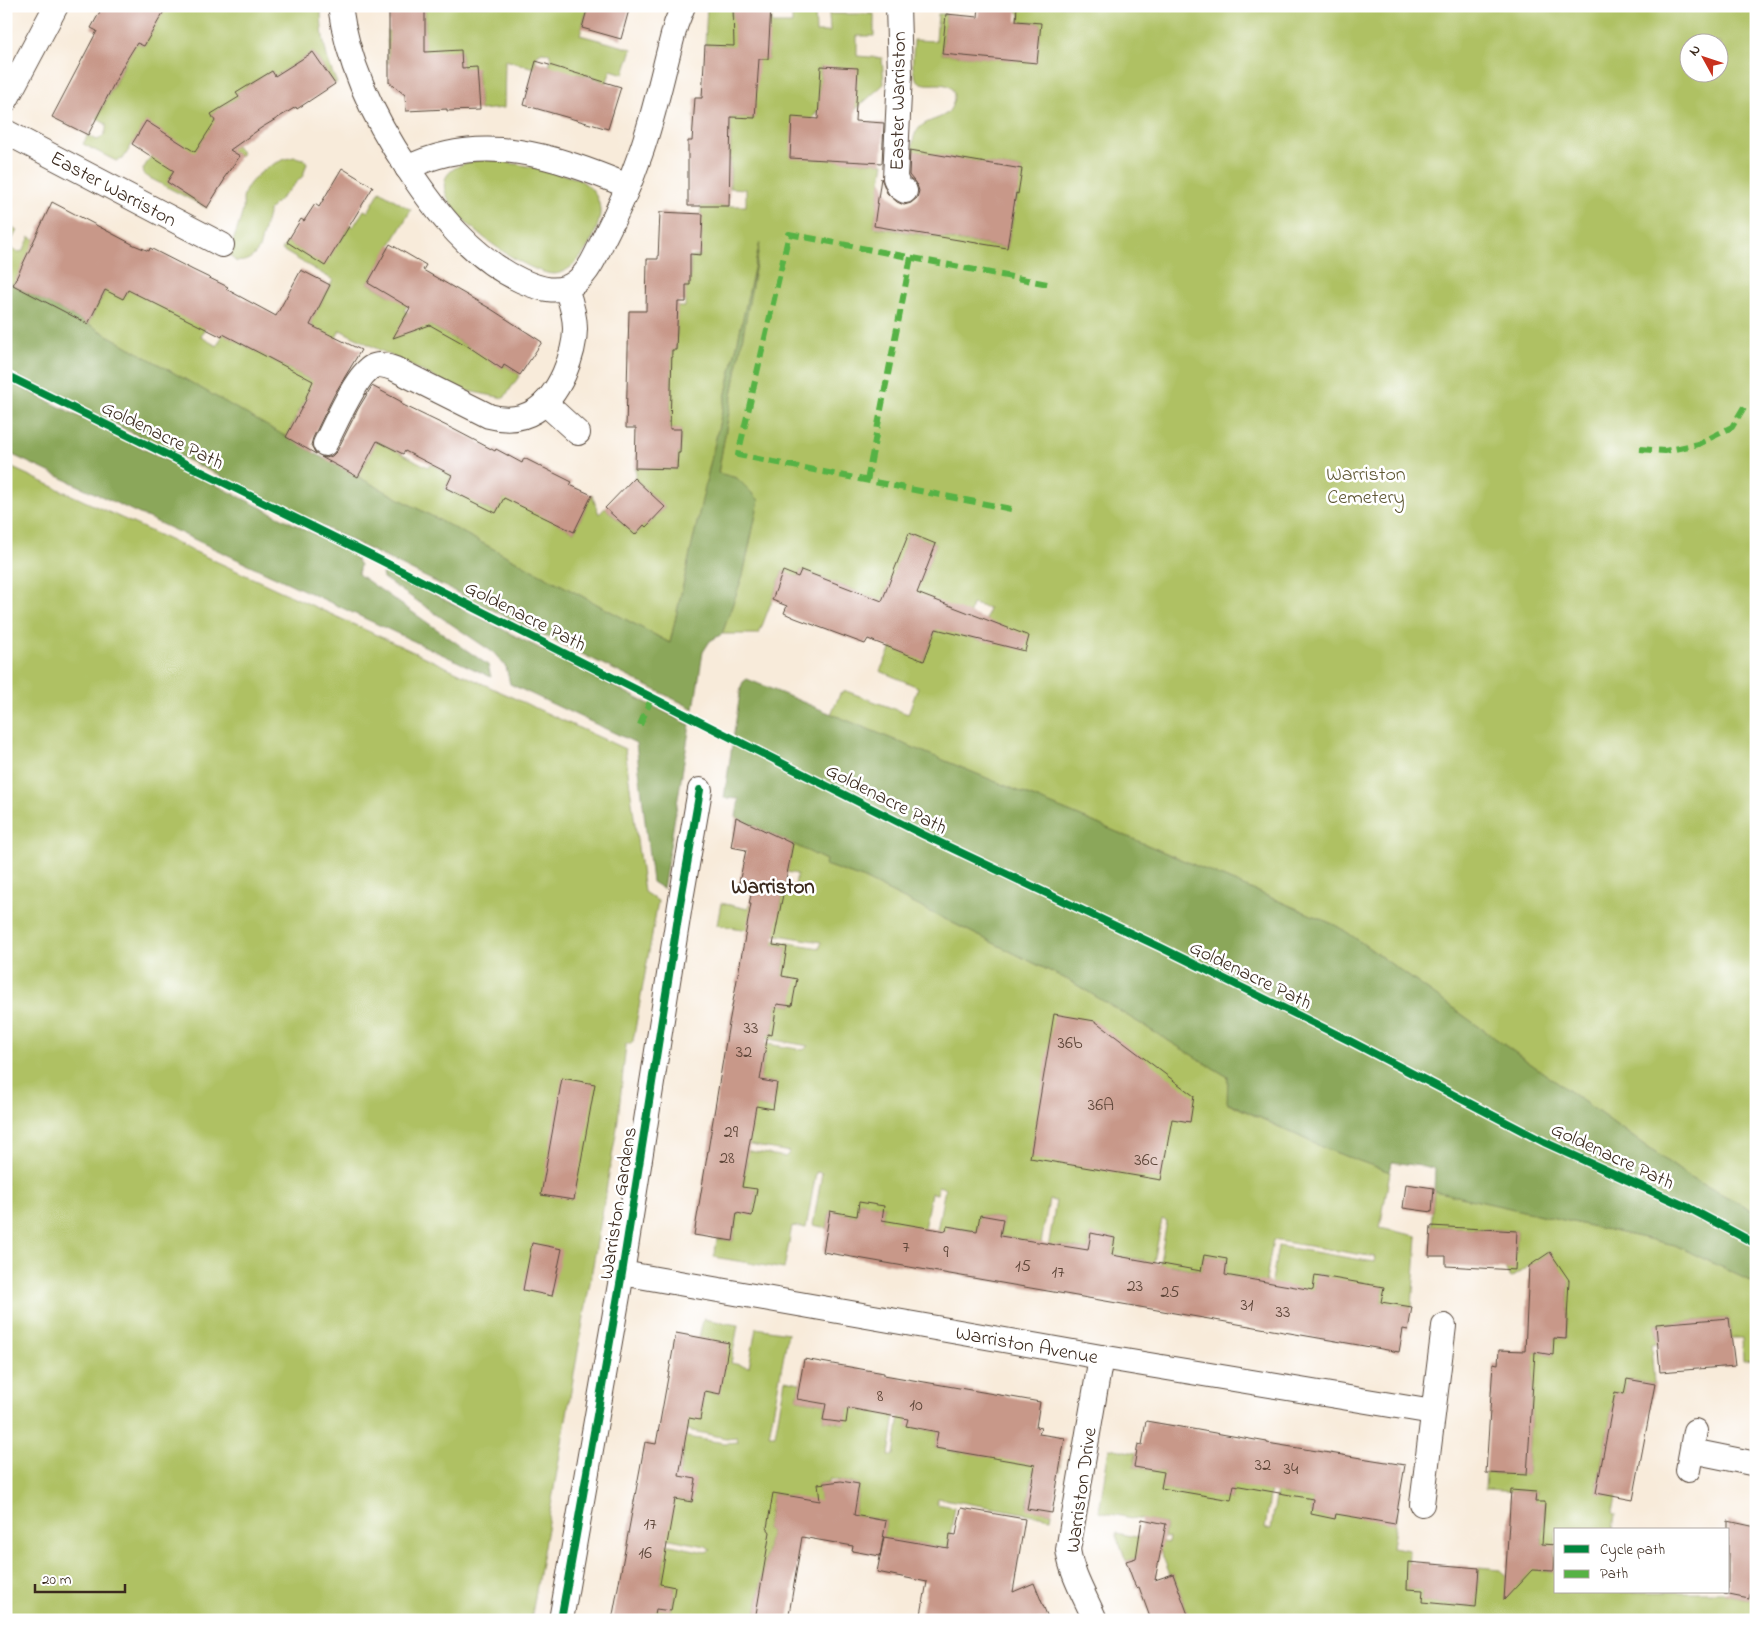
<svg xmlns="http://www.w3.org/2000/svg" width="1762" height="1626" viewBox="0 0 1762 1626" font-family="'Indie Flower',sans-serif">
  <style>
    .green { fill: #afc164; stroke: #757641; fill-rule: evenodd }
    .forest { fill: #8ba75a; stroke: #63683c }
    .building { fill: #c89889 }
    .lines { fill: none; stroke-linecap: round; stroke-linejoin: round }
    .street-casing { stroke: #57473a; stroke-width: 26 }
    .street { stroke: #fff; stroke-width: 24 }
    .quiet { stroke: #57b245; stroke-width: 6; stroke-dasharray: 12 6; stroke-linecap: butt }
    .cycleway-casing { stroke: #fff; stroke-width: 11 }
    .cycleway { stroke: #00873e; stroke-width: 8 }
    .labels { text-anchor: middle; stroke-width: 5; stroke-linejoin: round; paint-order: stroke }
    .number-label { font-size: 18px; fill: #5e4639 }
    .street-label { font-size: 20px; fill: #3b2a1e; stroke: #fff }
    .park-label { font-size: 20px; fill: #5e5733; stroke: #fff }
    .neighbourhood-label { font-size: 21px; font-weight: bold; fill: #3b2a1e; stroke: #fff }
  </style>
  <rect width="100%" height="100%" fill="#fff"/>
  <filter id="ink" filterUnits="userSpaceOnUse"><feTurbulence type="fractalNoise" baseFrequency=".02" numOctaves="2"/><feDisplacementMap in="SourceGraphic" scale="10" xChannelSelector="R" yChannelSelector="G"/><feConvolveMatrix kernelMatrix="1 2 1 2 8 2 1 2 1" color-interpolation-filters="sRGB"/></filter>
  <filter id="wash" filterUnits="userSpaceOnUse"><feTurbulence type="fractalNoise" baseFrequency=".0096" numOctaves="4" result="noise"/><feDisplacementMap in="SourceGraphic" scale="20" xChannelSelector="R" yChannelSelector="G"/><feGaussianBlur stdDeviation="1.12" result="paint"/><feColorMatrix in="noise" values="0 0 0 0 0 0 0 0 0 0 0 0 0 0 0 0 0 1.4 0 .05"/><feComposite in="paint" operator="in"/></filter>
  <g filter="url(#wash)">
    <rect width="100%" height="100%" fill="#f8ebda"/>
    <!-- green -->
    <g class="green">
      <path d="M 166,6 L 321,6 C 321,34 325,58 337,83 L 335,84 L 313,52 L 275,76 L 272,71 L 236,93 L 239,97 L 211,114 L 219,127 L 242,153 L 240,156 L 206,135 L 186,167 L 179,163 L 167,182 L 207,208 L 144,175 L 143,169 L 165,134 L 146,122 L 123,159 L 116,161 L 83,144 L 88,135 L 97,140 C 104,137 107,132 106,124 L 97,119 L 131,51 L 137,43 L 144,46 Z"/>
      <path d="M 425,6 L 588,6 L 580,35 L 632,49 L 624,74 L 611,70 L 606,84 C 595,73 563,73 547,71 L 551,59 L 549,53 L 542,52 L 537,55 L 534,68 L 505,60 L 504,108 L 480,110 L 477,68 L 462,68 L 461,50 L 404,63 L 388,63 L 387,31 L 425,32 Z"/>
      <path d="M 707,6 L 733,6 L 733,18 L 772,18 L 772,24 L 792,24 L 792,11 L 815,11 L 816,32 L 830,32 L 829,14 L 874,14 L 874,36 L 857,36 L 857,56 L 882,58 L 884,84 L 855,110 L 821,66 L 819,108 L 790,157 L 884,163 L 874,227 L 1007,248 L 1022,169 L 912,151 C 913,145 913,137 916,132 C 924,120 936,121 946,114 C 954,108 959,88 946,85 C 939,83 932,85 926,84 C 907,82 914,53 914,40 L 936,41 L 938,14 L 946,14 L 942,54 L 1036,62 L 1041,23 L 1019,21 L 1020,15 L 1017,10 L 1017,6 L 1756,6 L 1756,1212 L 1689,1177 L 1348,933 L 1335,925 L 1086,819 L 831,714 L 840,694 L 846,691 L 908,714 L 918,687 L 880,671 L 891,648 L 924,660 L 946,605 L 882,601 L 801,570 L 798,577 L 783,571 L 759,634 L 722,634 L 743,575 L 759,500 L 737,478 L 718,474 L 755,265 L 670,643 L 358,477 L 377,441 L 428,467 L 430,464 L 452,475 L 445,489 L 455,494 L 463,480 L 483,490 L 477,504 L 496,513 L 507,493 L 541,515 L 574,532 L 592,495 L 599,514 L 605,508 L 635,535 L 644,525 L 646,527 L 665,507 L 634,478 L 636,474 L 635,468 L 677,469 L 678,453 L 680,453 L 681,429 L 670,429 L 672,350 L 676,350 L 677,328 L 674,307 L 685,307 L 686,285 L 690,285 L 691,257 L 700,256 L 702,232 L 699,232 L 701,206 L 746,206 L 746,189 L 730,188 L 731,120 L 694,118 L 694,115 L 755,118 L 744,58 L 768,59 L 768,48 L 705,45 ZM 1690,42 L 1720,42 L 1720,72 L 1690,72 ZM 909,533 L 936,544 L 922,580 L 895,570 ZM 972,604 L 989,608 L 981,640 L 964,636 Z"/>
      <path d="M 295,157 L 304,159 L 307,163 L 303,176 L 269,210 L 259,249 C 253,258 246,263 235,261 L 230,255 L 230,250 C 234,237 240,223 243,210 C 244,205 242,199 244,194 C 250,176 277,159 295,157 Z"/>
      <path d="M 487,159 C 511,163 535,167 558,173 C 566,176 576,177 583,182 C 594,189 601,201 600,214 C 598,235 577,273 554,274 C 547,274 541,271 535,269 C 497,254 383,171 487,159 Z"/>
      <polygon points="380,191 411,210 368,283 388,295 409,303 404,311 407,312 402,323 403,328 410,332 415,330 421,320 478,352 502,368 504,365 520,375 504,398 457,389 340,330 286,437 88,324 112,278 111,292 123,299 129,287 206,326 201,337 217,346 223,334 311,380 313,327 312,320 333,280 282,250 287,242 321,262 340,242 350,225 353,227 364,210 368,212"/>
      <path d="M 6,225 L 17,230 L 10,244 C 11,251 16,253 23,251 L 30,237 L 36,240 L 13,285 L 6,281 Z"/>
      <polygon points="6,465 625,749 644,892 658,901 633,1041 631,1044 626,1044 617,1128 531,1620 6,1620"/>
      <polygon points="793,844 826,860 826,865 862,878 1072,982 1228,1077 1228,1103 1326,1149 1390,1172 1380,1228 1417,1236 1412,1307 1381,1302 1384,1287 1324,1292 1326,1276 1316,1274 1313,1290 1268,1305 1278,1246 1374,1262 1375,1257 1273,1240 1262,1303 1252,1302 1256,1280 1225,1275 1227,1259 1204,1255 1201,1271 1170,1265 1166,1287 1156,1285 1167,1221 1162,1219 1150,1284 1140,1283 1144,1260 1112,1255 1115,1238 1091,1234 1088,1250 1058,1245 1053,1268 1045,1266 1056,1201 1049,1200 1037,1265 1031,1241 1000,1236 1003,1219 980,1215 977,1231 947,1226 943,1248 934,1247 945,1188 938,1186 937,1194 931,1193 921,1244 882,1220 884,1206 859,1202 857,1216 830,1211 827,1228 813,1225 822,1173 816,1172 806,1228 792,1226 784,1269 714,1257 717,1239 733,1241 737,1213 753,1215 757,1190 742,1187 747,1161 730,1158 732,1148 785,1157 790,1152 733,1142 755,1106 773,1109 777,1083 760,1080 765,1054 748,1051 750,1041 803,1050 809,1046 752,1036 753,1031 772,1035 777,1004 792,1006 796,979 782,977 787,947 769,944 770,940 820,948 821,942 717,925 721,903 748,909 749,904 780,910 784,889 794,891 797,874 787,872"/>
      <polygon points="1434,1191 1675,1245 1756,1284 1756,1359 1743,1360 1742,1338 1731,1338 1729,1318 1656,1324 1657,1344 1651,1345 1654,1384 1627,1379 1624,1394 1615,1392 1596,1492 1616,1496 1613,1513 1615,1514 1613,1530 1556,1530 1556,1592 1724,1592 1724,1594 1749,1599 1756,1568 1756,1620 1190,1620 1173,1574 1170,1575 1160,1549 1126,1561 1116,1533 1168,1543 1169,1538 1164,1537 1166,1524 1099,1512 1109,1448 1136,1453 1134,1467 1164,1472 1162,1488 1189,1493 1192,1477 1220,1498 1231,1500 1234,1485 1274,1469 1265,1529 1271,1529 1280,1470 1286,1471 1282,1494 1313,1499 1311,1514 1335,1518 1337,1503 1397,1513 1392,1547 1409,1550 1407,1589 1423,1590 1422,1602 1476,1607 1479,1568 1500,1570 1517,1586 1541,1559 1541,1571 1554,1571 1556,1546 1542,1544 1545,1503 1535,1502 1536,1492 1485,1489 1486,1473 1527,1475 1534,1366 1528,1351 1553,1355 1554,1338 1566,1339 1569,1282 1550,1252 1511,1278 1505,1269 1506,1253 1516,1253 1517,1231 1431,1226"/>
      <polygon points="703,1319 738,1325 731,1363 749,1367 756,1328 788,1333 769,1435 775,1435 785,1380 800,1383 797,1399 826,1404 823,1420 845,1424 848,1408 877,1413 880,1397 897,1400 889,1455 894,1455 902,1403 910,1405 907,1426 938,1432 935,1448 961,1453 964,1437 1063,1447 1059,1473 1034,1469 1027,1508 1052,1513 1051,1518 938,1498 937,1504 955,1507 948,1548 883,1537 886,1521 854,1515 859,1484 830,1479 829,1482 818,1484 821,1504 792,1512 794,1497 773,1493 767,1528 770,1532 755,1620 654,1620 656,1609 671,1611 675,1587 660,1584 665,1556 648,1553 650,1541 705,1552 711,1550 706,1546 650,1535 675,1499 692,1502 679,1476 684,1450 667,1446 669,1434 724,1443 738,1442 737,1437 726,1438 683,1429 685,1417 700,1419 705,1391 720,1394 699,1338"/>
    </g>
    <!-- forest -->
    <g class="forest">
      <polygon points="760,242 718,473 737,478 759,500 743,575 722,634 710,641 703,652 694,709 6,371 6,281 88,324 334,464 670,643"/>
      <polygon points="6,380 352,553 360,565 358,574 488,665 491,677 6,452"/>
      <polygon points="385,572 390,572 690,725 663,889 652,882 636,743 510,684 506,667 494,653 383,578 382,574"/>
      <polygon points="747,679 1086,819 1335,925 1348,933 1689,1177 1756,1212 1756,1284 1675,1245 1434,1191 1435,1168 1392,1162 1390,1172 1326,1149 1227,1102 1228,1077 1072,982 862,878 825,865 826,860 736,817 739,799 724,798 741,687 743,682"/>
    </g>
    <g id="blocks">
      <!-- building -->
      <g class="building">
        <polygon points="103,6 167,6 144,46 137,43 124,64 88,135 52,117 97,31 91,28"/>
        <polygon points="389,6 425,6 425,52 461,50 462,68 477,67 480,110 447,111 447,109 406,111 405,95 389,82"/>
        <polygon points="588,6 630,6 621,39 582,28"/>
        <polygon points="733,6 771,6 768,59 759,59 755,118 731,117 729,206 688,206 688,141 692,141 695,98 702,98 705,45 734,46"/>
        <polygon points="979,6 1017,6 1016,21 1041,23 1037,63 942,54 946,14 978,17"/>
        <polygon points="313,52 335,84 297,109 296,107 261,128 230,150 240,156 224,178 225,179 207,208 167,182 174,171 132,144 146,121 195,152 215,121 211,114 239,97 236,93 272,71 275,76"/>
        <polygon points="536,61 621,87 608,129 524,105"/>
        <polygon points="821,66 858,68 855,121 884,123 882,163 790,158 792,117 818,119"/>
        <polygon points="910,150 1022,169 1018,194 1016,193 1007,248 874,226 881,178 887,193 897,202 904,205 911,203 917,198 919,191 917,185 909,175"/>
        <polygon points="342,168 373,187 325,266 287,242 301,219 304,221 315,204 319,207"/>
        <polygon points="52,202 134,245 149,251 150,248 193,270 228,287 226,289 276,316 301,270 330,285 310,325 361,350 334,395 313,438 311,445 316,454 286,437 307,398 306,397 313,381 223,334 222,337 128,290 123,299 105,290 88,324 13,285"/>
        <polygon points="660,212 703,214 701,255 690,254 690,285 686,285 686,302 678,302 676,350 672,350 670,429 681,429 680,453 678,453 677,469 635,468 636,428 626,428 629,311 646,311 647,259 658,259"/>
        <polygon points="390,244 426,265 423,270 491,309 542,342 520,375 504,365 502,369 466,345 430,325 393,338 410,308 368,283"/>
        <polygon points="372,386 402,402 401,404 455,430 495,451 496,449 522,463 524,458 572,482 570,485 592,495 574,532 504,498 496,513 446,488 452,475 405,451 403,454 377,441 358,477 321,457 326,458 332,456 337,451 358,409"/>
        <polygon points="634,478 665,507 646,527 644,525 635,535 605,508"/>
        <polygon points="909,533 936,544 917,593 1029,636 1025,651 936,629 924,661 868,639 865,644 795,618 784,613 787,606 772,600 783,571 798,577 801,570 882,601"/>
        <polygon points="736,817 793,844 773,945 787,947 782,976 797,979 792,1006 777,1004 772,1035 768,1034 760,1080 777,1083 773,1109 756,1106 742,1187 757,1189 752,1216 737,1213 733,1241 694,1235 729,1023 751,904 749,904 753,885 739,883 746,850 731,847"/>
        <polygon points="1054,1014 1095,1021 1194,1096 1190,1122 1172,1119 1161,1180 1030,1158"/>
        <polygon points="562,1078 595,1084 574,1200 541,1195"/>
        <polygon points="1406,1184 1434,1188 1432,1212 1403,1208"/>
        <polygon points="859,1202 884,1206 882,1220 946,1231 947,1226 977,1231 980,1215 1003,1219 1000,1236 1088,1250 1091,1233 1115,1238 1112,1255 1201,1271 1204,1255 1227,1259 1225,1275 1313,1290 1315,1275 1384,1287 1381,1302 1412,1307 1408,1330 1403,1329 1399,1352 823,1252 830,1211 857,1216"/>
        <polygon points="1431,1226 1517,1231 1515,1270 1446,1266 1446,1256 1429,1256"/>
        <polygon points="532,1243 562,1249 552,1296 523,1290"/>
        <polygon points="1550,1252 1569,1280 1566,1339 1554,1338 1553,1355 1535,1352 1527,1475 1486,1473 1493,1363 1498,1364 1499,1350 1525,1351 1529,1266"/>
        <polygon points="1729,1318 1735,1366 1660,1372 1656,1324"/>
        <polygon points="676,1333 729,1343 720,1394 705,1391 700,1420 689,1418 679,1476 696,1479 692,1502 675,1499 660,1584 675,1587 671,1611 656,1609 654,1620 612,1620 645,1442 656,1444"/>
        <polygon points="804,1359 884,1373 884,1375 1040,1402 1036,1427 1041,1428 1039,1434 1065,1438 1052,1513 1027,1509 1035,1465 935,1448 938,1432 906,1426 908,1419 848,1408 846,1423 823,1420 826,1404 797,1399"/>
        <polygon points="1627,1379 1655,1384 1633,1500 1596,1493 1615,1392 1624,1394"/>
        <polygon points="1146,1421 1267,1442 1267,1443 1405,1465 1395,1524 1336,1514 1335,1519 1311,1514 1313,1499 1234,1485 1231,1500 1161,1488 1164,1472 1134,1467 1138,1444 1142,1445"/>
        <polygon points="841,1481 859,1484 854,1515 886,1521 880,1556 852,1551 853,1546 802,1537 788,1620 755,1620 770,1532 767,1528 773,1493 820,1501 818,1484"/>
        <polygon points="1511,1490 1536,1492 1535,1502 1545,1502 1542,1544 1556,1545 1554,1571 1532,1570 1504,1600"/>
        <polygon points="961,1508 1025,1519 1013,1592 1034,1583 1049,1620 920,1620 927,1582 877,1572 884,1537 948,1548 950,1534 956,1535"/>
        <polygon points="1142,1519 1166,1524 1155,1580 1173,1574 1190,1620 1151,1620 1139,1587 1136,1588 1126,1561 1136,1558"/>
        <polygon points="1728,1521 1756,1527 1756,1568 1749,1599 1724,1594 1724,1592 1728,1592"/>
        <polygon points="1408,1562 1479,1568 1476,1607 1422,1602 1423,1590 1407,1589"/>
      </g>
    </g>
  </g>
  <g filter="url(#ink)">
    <use href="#blocks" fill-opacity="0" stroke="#57473a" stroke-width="1"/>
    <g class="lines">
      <!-- street casing -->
      <g class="street-casing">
        <g id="street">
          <path d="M 340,6 C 348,66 374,119 408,169 C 437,213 472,258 522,281 C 540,289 559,295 576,282 C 589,272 597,253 604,238 C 618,211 630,184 640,155 C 655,114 664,66 676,24 L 683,6"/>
          <polyline points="898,6 900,74 895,178 899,187 905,191"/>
          <polyline points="6,100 56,6"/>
          <polyline points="6,132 222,245"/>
          <path d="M 407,168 C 483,131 555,156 628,186"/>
          <polyline points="545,403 578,433"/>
          <path d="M 325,444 C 334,427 356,375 372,367 C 379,363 387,366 395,369 L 489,416 C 526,426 549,407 564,374 C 570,360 575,345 575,329 C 575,315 571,302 566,288"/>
          <polyline points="622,1273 1101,1357 1433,1412"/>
          <polyline points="1692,1451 1756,1464"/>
          <polyline points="1688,1470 1695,1431"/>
          <polyline points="1422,1504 1444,1326"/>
          <polyline points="561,1620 622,1273 680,905 700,790"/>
          <path d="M 1095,1620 C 1085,1596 1072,1576 1068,1550 L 1101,1357"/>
        </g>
      </g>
      <!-- street -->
      <use href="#street" class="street"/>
      <!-- quiet -->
      <g class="quiet">
        <polyline points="1640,449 1665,451 1698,444 1732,427 1744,407"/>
        <polyline points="867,481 911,257"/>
        <polyline points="1011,509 738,455 789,234 1053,285"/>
        <polyline points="640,725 652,697"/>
      </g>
      <!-- cycleway casing -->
      <g class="cycleway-casing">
        <g id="cycleway">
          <polyline points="6,375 374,557 924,835 1160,947 1350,1041 1544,1142 1689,1208 1756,1244"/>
          <polyline points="561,1620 622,1273 680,905 700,790"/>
        </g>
      </g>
      <!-- cycleway -->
      <use href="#cycleway" class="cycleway"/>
    </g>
  </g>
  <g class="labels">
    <!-- number labels -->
    <g class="number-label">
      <text x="751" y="1033">33</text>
      <text x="1070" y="1048">36b</text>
      <text x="744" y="1057">32</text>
      <text x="1101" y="1110">36A</text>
      <text x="731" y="1137">29</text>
      <text x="727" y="1163">28</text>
      <text x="1146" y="1165">36c</text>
      <text x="906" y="1252">7</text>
      <text x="946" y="1257">9</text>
      <text x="1023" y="1271">15</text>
      <text x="1058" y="1277">17</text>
      <text x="1135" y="1291">23</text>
      <text x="1170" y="1297">25</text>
      <text x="1247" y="1310">31</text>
      <text x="1283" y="1317">33</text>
      <text x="880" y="1401">8</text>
      <text x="916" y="1410">10</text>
      <text x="1263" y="1470">32</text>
      <text x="1291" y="1474">34</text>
      <text x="650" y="1529">17</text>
      <text x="645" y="1558">16</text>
    </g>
    <!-- street labels -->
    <g class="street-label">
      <text transform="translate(897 101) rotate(-89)" y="7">Easter Warriston</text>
      <text transform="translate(114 188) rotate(28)" y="7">Easter Warriston</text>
      <text transform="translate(163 434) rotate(26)" y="7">Goldenacre Path</text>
      <text transform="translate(526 615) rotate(27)" y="7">Goldenacre Path</text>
      <text transform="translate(887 798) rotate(27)" y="7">Goldenacre Path</text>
      <text transform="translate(1251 974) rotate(26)" y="7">Goldenacre Path</text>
      <text transform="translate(1613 1155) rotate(25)" y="7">Goldenacre Path</text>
      <text transform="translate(617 1203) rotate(-81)" y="7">Warriston Gardens</text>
      <text transform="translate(1027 1344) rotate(10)" y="7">Warriston Avenue</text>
      <text transform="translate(1080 1490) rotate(-82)" y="7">Warriston Drive</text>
    </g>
    <!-- park labels -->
    <g class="park-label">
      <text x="1366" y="480">Warriston<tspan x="1366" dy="23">Cemetery</tspan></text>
    </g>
    <!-- neighbourhood labels -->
    <g class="neighbourhood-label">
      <text x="773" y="893">Warriston</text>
    </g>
  </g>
  <!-- margin -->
  <rect width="1762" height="1626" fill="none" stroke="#fff" stroke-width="25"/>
  <!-- legend -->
  <rect x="1554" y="1528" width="175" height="65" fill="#ffffff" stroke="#b1aaa5"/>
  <rect x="1564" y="1545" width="25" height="8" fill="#00873e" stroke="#b1aaa5"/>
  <text x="1600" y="1554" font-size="15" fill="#3b2a1e">Cycle path</text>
  <rect x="1564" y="1570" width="25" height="8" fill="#57b245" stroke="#b1aaa5"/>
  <text x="1600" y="1578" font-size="15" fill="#3b2a1e">Path</text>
  <!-- north arrow -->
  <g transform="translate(1704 58) rotate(310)"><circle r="24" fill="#ffffff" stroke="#b1aaa5"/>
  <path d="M0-4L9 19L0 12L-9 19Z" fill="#c8321e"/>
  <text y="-8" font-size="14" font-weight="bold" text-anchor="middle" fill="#3b2a1e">N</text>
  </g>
  <!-- scale -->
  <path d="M35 1584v8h90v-8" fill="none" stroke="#3b2a1e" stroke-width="2.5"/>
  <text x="42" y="1584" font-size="15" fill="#3b2a1e" stroke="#ffffff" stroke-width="4" paint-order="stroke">20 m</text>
</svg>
